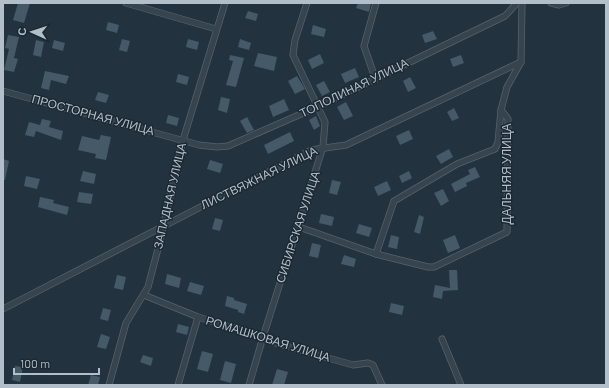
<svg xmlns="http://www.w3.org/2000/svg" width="609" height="388" viewBox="0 0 609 388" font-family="Barlow,sans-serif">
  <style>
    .building { fill: #455966 }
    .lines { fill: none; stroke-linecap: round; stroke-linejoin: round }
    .street-casing { stroke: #54626d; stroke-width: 7 }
    .street { stroke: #36444f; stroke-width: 5.5 }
    .labels { text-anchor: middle; stroke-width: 3; stroke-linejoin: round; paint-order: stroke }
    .street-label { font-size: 12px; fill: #b2bfca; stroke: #1b2934 }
  </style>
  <rect width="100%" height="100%" fill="#22333f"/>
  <!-- building -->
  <g class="building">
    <polygon points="18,3 30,3 24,23 13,20"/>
    <polygon points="358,3 371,3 369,12 356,8"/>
    <polygon points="248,11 258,14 256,21 245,18"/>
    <polygon points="108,22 119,25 117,33 106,30"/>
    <polygon points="313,25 326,29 324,37 311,34"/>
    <polygon points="433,31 437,39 425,43 422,35"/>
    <polygon points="8,35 19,37 14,58 18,59 14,72 4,70 9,49 5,48"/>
    <polygon points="122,39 130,41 127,52 119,50"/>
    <polygon points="188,39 199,42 197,50 186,47"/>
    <polygon points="240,39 251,43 249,50 238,47"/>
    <polygon points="36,40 44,42 41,57 33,55"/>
    <polygon points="54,40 65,43 63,51 52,48"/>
    <polygon points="258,53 277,57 274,71 254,66"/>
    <polygon points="320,54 324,63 312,69 308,60"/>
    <polygon points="230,55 244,58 236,87 226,85 233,61 229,60"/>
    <polygon points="461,55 464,63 453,67 450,59"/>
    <polygon points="355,68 359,77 345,83 341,74"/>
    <polygon points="45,71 69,76 66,84 51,80 49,90 41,88"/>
    <polygon points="178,74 189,77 187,85 176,82"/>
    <polygon points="297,76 305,89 295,94 288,81"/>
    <polygon points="410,77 416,88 408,92 403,81"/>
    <polygon points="324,81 330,92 322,96 316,85"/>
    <polygon points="98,92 109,95 106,103 95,100"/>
    <polygon points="221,97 230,99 227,113 218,110"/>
    <polygon points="284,99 289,110 273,117 269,106"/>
    <polygon points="346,102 353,116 344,120 337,107"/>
    <polygon points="454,108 459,118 452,121 447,112"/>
    <polygon points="168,115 179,118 177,126 166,123"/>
    <polygon points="316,116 320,126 314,130 309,120"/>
    <polygon points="247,117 254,130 247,133 240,121"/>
    <polygon points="42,119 51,121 49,127 63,131 61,140 36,131 34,137 25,135 29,122 40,125"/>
    <polygon points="409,130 413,139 400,145 396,136"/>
    <polygon points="290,132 294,141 268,154 264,145"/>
    <polygon points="101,135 111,137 106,160 95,158 96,154 78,150 82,136 99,140"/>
    <polygon points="449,149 453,157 441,164 436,156"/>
    <polygon points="3,159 9,161 5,180 3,180"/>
    <polygon points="210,160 223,164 220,173 207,169"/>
    <polygon points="475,167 480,177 466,183 467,186 455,192 451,184 470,174 468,170"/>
    <polygon points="83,171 96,174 94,184 80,181"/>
    <polygon points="409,171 412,178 402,183 399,176"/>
    <polygon points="26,176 40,179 37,189 24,186"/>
    <polygon points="332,180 341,182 337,195 329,193"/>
    <polygon points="387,181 391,190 378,196 374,187"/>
    <polygon points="443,189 449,201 441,206 434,193"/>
    <polygon points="79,192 93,194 91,204 77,202"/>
    <polygon points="40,197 54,200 53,203 69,207 67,215 38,207"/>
    <polygon points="321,214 334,217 332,226 319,223"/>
    <polygon points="419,215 424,217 420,234 414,232"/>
    <polygon points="215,218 223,220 220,231 212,229"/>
    <polygon points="359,224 372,228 369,237 356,233"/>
    <polygon points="391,235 399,237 397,249 388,247"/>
    <polygon points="455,235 460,248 448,253 443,240"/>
    <polygon points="312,243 321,245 318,258 309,256"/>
    <polygon points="344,255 356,259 354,267 341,264"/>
    <polygon points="449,270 457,270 458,290 443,291 442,299 433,297 435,285 450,288"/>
    <polygon points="167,274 181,278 179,288 165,284"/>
    <polygon points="117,275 126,277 123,290 114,288"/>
    <polygon points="190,282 204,286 201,295 187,291"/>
    <polygon points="227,296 234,298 234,300 247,304 244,314 238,312 238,310 225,306"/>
    <polygon points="391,303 404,306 402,315 389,312"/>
    <polygon points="103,308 111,310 108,321 100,319"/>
    <polygon points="178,324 189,327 187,335 176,332"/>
    <polygon points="101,334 110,337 106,349 97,347"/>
    <polygon points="202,351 213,354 208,372 197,369"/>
    <polygon points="143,355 153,358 151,366 140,362"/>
    <polygon points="225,361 236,364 231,383 220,380"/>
    <polygon points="15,366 23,367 20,382 12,380"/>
    <polygon points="277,369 288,372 284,385 272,385"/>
    <polygon points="91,375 100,377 98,385 88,385"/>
  </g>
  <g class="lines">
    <!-- street casing -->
    <g class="street-casing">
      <g id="street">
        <polyline points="126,3 216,29"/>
        <polyline points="551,3 559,5 566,3"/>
        <polyline points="375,78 364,46 376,3"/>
        <polyline points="3,91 199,145 217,147 228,146 317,107 505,16 517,3"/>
        <polyline points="299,227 376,254 428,267 434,267 507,232 508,119 501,110 507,87 521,62 522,3"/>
        <polyline points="376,254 394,201 457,164 495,149 498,142 501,110"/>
        <polyline points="144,295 198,317 263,337 272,342 353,365 368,363 373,365 382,385"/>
        <polyline points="3,309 311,150 346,145 521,62"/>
        <polyline points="442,339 461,385"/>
        <polyline points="109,385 126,323 148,287 159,245 183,140 225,3"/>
        <polyline points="178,385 198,317"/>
        <polyline points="249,385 263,337 323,147 325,122 293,55 295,40 307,3"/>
      </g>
    </g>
    <!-- street -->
    <use href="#street" class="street"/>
  </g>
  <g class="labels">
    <!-- street labels -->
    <g class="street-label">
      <text transform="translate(354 88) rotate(-26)" y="4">ТОПОЛИНАЯ УЛИЦА</text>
      <text transform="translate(93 115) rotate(15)" y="4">ПРОСТОРНАЯ УЛИЦА</text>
      <text transform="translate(507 174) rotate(-90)" y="4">ДАЛЬНЯЯ УЛИЦА</text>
      <text transform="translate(259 178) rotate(-26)" y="4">ЛИСТВЯЖНАЯ УЛИЦА</text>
      <text transform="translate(170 196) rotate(-77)" y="4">ЗАПАДНАЯ УЛИЦА</text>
      <text transform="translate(298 227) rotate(-72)" y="4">СИБИРСКАЯ УЛИЦА</text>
      <text transform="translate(268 339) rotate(17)" y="4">РОМАШКОВАЯ УЛИЦА</text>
    </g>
  </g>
  <!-- border -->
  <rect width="609" height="388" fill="none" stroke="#b2bfca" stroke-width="8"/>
  <!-- north arrow -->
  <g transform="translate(32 32) rotate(273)" stroke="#1b2934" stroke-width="3" paint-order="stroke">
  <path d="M0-3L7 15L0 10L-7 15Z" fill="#b2bfca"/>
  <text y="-6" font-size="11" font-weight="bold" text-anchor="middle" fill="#b2bfca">С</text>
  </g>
  <!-- scale -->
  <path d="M14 368v6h85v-6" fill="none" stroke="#b2bfca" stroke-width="2"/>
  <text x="20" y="368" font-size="12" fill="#b2bfca" stroke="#1b2934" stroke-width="3" paint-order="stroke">100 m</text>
</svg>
